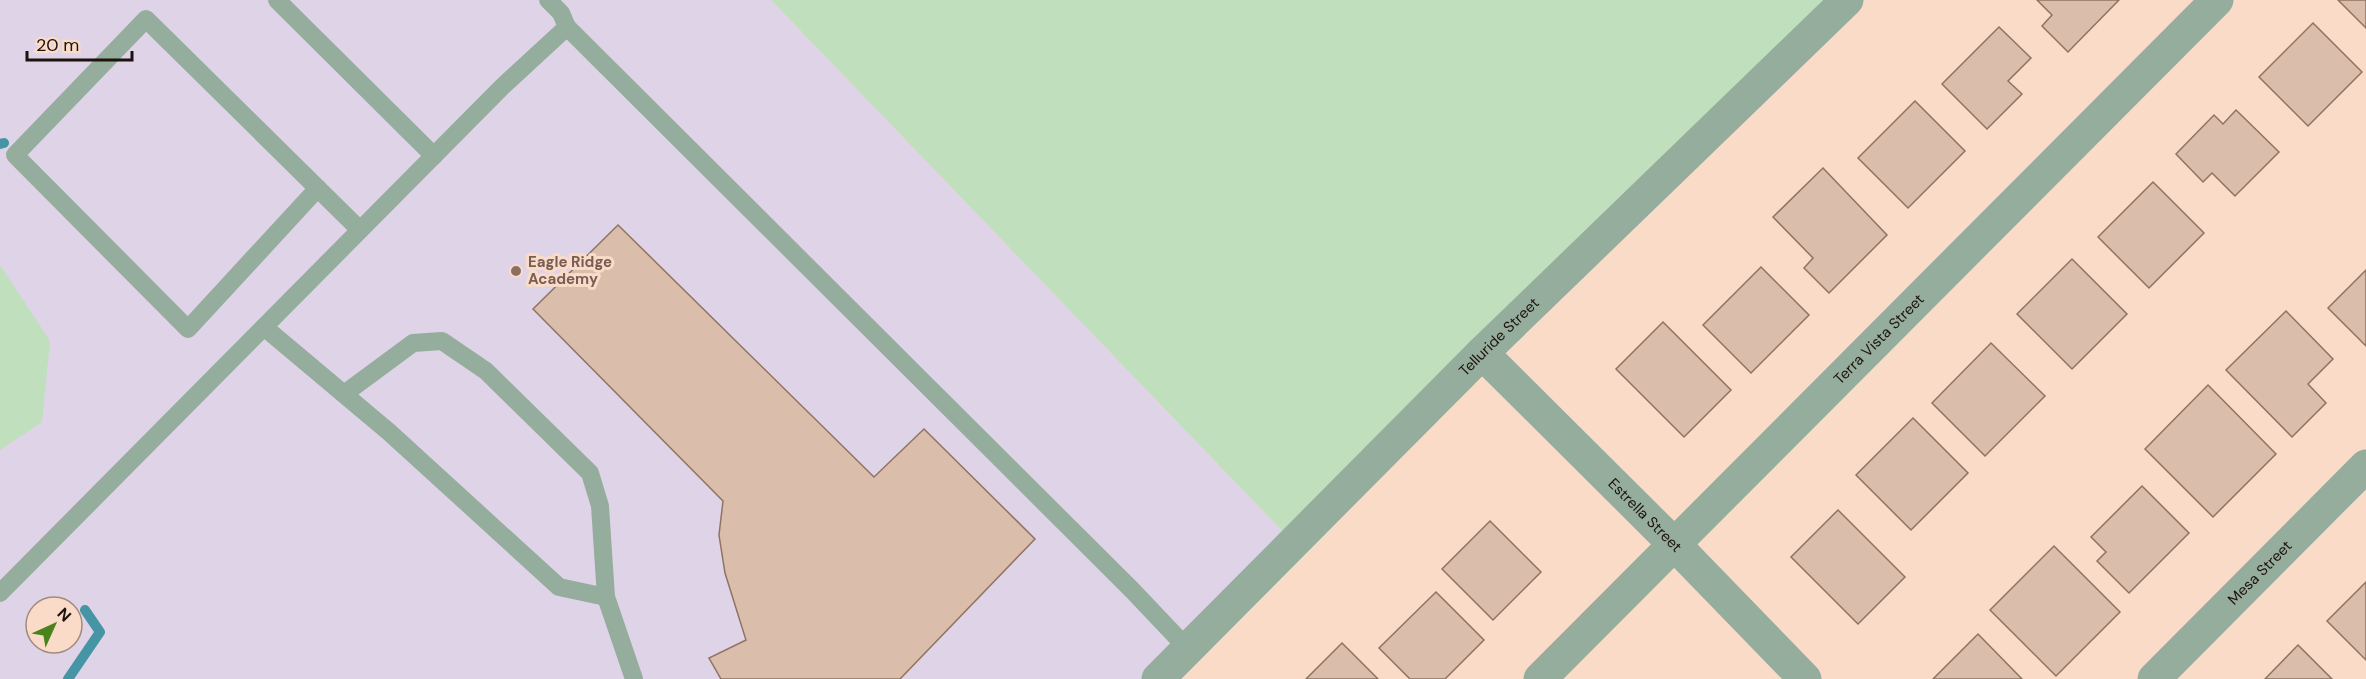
<svg xmlns="http://www.w3.org/2000/svg" width="2366" height="679" viewBox="0 0 2366 679" font-family="'DM Sans',sans-serif">
  <style>
    .education { fill: #dfd3e7; fill-rule: evenodd }
    .green { fill: #bfdfbd }
    .lines { fill: none; stroke-linecap: round; stroke-linejoin: round }
    .stream { stroke: #4695a4; stroke-width: 10 }
    .building { fill: #dbbdab; stroke: #8f7462; stroke-width: 1.5 }
    .service { stroke: #95ad9c; stroke-width: 18 }
    .minor { stroke: #95ad9c; stroke-width: 33 }
    .tertiary { stroke: #95ad9c; stroke-width: 33 }
    .education-dot { fill: #8d6e63; stroke: #fadbc8; stroke-width: 2 }
    .labels { text-anchor: middle; stroke-width: 6; stroke-linejoin: round; paint-order: stroke }
    .education-label { font-size: 15px; font-weight: bold; fill: #785e54; stroke: #fadbc8; text-anchor: start }
    .street-label { font-size: 15px; fill: #1d120c; stroke: #fadbc8 }
  </style>
  <rect width="100%" height="100%" fill="#fadbc8"/>
  <!-- education -->
  <path class="education" d="M 0,0 L 771,0 L 1293,542 L 1158,679 L 0,679 ZM 36,607 L 72,607 L 72,643 L 36,643 Z"/>
  <!-- green -->
  <g class="green">
    <polygon points="771,0 1847,0 1293,542"/>
    <polygon points="0,265 50,341 42,422 0,450"/>
  </g>
  <g class="lines">
    <!-- stream -->
    <g class="stream">
      <polyline points="0,144 4,143"/>
      <polyline points="68,679 100,632 85,610"/>
    </g>
  </g>
  <!-- building -->
  <g class="building">
    <polygon points="2037,0 2119,0 2068,52 2042,26 2052,15"/>
    <polygon points="2338,0 2366,0 2366,28"/>
    <polygon points="2313,23 2362,72 2308,126 2259,77"/>
    <polygon points="1999,27 2031,58 2008,81 2022,94 1987,129 1942,84"/>
    <polygon points="1915,101 1965,151 1908,208 1858,158"/>
    <polygon points="2236,110 2279,152 2235,196 2212,173 2203,182 2176,154 2214,115 2223,124"/>
    <polygon points="1823,168 1887,235 1829,293 1804,268 1813,258 1773,217"/>
    <polygon points="2153,182 2204,233 2149,288 2098,237"/>
    <polygon points="618,225 874,477 924,429 1035,539 900,679 721,679 709,658 746,640 725,573 719,535 723,501 533,309"/>
    <polygon points="2072,259 2127,314 2072,369 2017,314"/>
    <polygon points="1761,267 1809,315 1751,373 1703,325"/>
    <polygon points="2366,270 2366,346 2328,308"/>
    <polygon points="2286,311 2333,359 2308,384 2326,403 2292,437 2226,370"/>
    <polygon points="1663,322 1731,390 1684,437 1616,369"/>
    <polygon points="1991,343 2045,396 1985,456 1932,403"/>
    <polygon points="2208,385 2276,454 2213,517 2145,449"/>
    <polygon points="1913,418 1968,473 1911,530 1856,475"/>
    <polygon points="2142,486 2189,533 2129,593 2097,561 2106,552 2091,537"/>
    <polygon points="1838,510 1905,577 1858,624 1791,557"/>
    <polygon points="1490,521 1541,572 1493,620 1442,569"/>
    <polygon points="2054,546 2120,612 2056,676 1990,610"/>
    <polygon points="2366,582 2366,660 2327,621"/>
    <polygon points="1436,592 1484,640 1445,679 1410,679 1379,648"/>
    <polygon points="1978,634 2022,679 1933,679"/>
    <polygon points="1342,643 1378,679 1306,679"/>
    <polygon points="2298,645 2332,679 2265,679"/>
  </g>
  <g class="lines">
    <!-- service -->
    <g class="service">
      <polyline points="277,0 434,156"/>
      <polyline points="567,27 1132,590 1188,649"/>
      <polyline points="318,188 188,329 15,155 146,19 360,230"/>
      <polyline points="264,327 389,432 559,587 606,597"/>
      <polyline points="344,394 413,343 442,341 486,371 590,473 600,506 606,597 634,679"/>
      <polyline points="0,593 502,87 567,27 561,13 548,0"/>
    </g>
    <!-- minor -->
    <g class="minor">
      <path id="s1" d="M 1482,353 L 1675,545 L 1805,679"/>
      <path id="s2" d="M 1540,679 L 2217,0"/>
      <path id="s3" d="M 2154,679 L 2366,466"/>
    </g>
    <!-- tertiary -->
    <path class="tertiary" id="s4" d="M 1158,679 L 1482,353 L 1847,0"/>
  </g>
  <!-- markers -->
  <circle class="education-dot" cx="516" cy="271" r="6"/>
  <g class="labels">
    <!-- education labels -->
    <g class="education-label">
      <text x="528" y="267">Eagle Ridge<tspan x="528" dy="17">Academy</tspan></text>
    </g>
    <!-- street labels -->
    <g class="street-label">
      <text dy="5" stroke="none"><textPath href="#s4" startOffset="483">Telluride Street</textPath></text>
      <text dy="5" stroke="none"><textPath href="#s2" startOffset="480">Terra Vista Street</textPath></text>
      <text dy="5" stroke="none"><textPath href="#s1" startOffset="230">Estrella Street</textPath></text>
      <text dy="5" stroke="none"><textPath href="#s3" startOffset="150">Mesa Street</textPath></text>
    </g>
  </g>
  <!-- north arrow -->
  <g transform="translate(54 625) rotate(45)"><circle r="28" fill="#fadbc8" stroke="#a28b7d" stroke-width="1.5"/>
  <path d="M0-4.5L10 22L0 15L-10 22Z" fill="#4a831c"/>
  <text y="-9" font-size="16" font-weight="bold" text-anchor="middle" fill="#1d120c">N</text>
  </g>
  <!-- scale -->
  <path d="M27 51v9h105v-9" fill="none" stroke="#1d120c" stroke-width="3"/>
  <text x="36" y="51" font-size="18" fill="#1d120c" stroke="#fadbc8" stroke-width="4.5" paint-order="stroke">20 m</text>
</svg>
